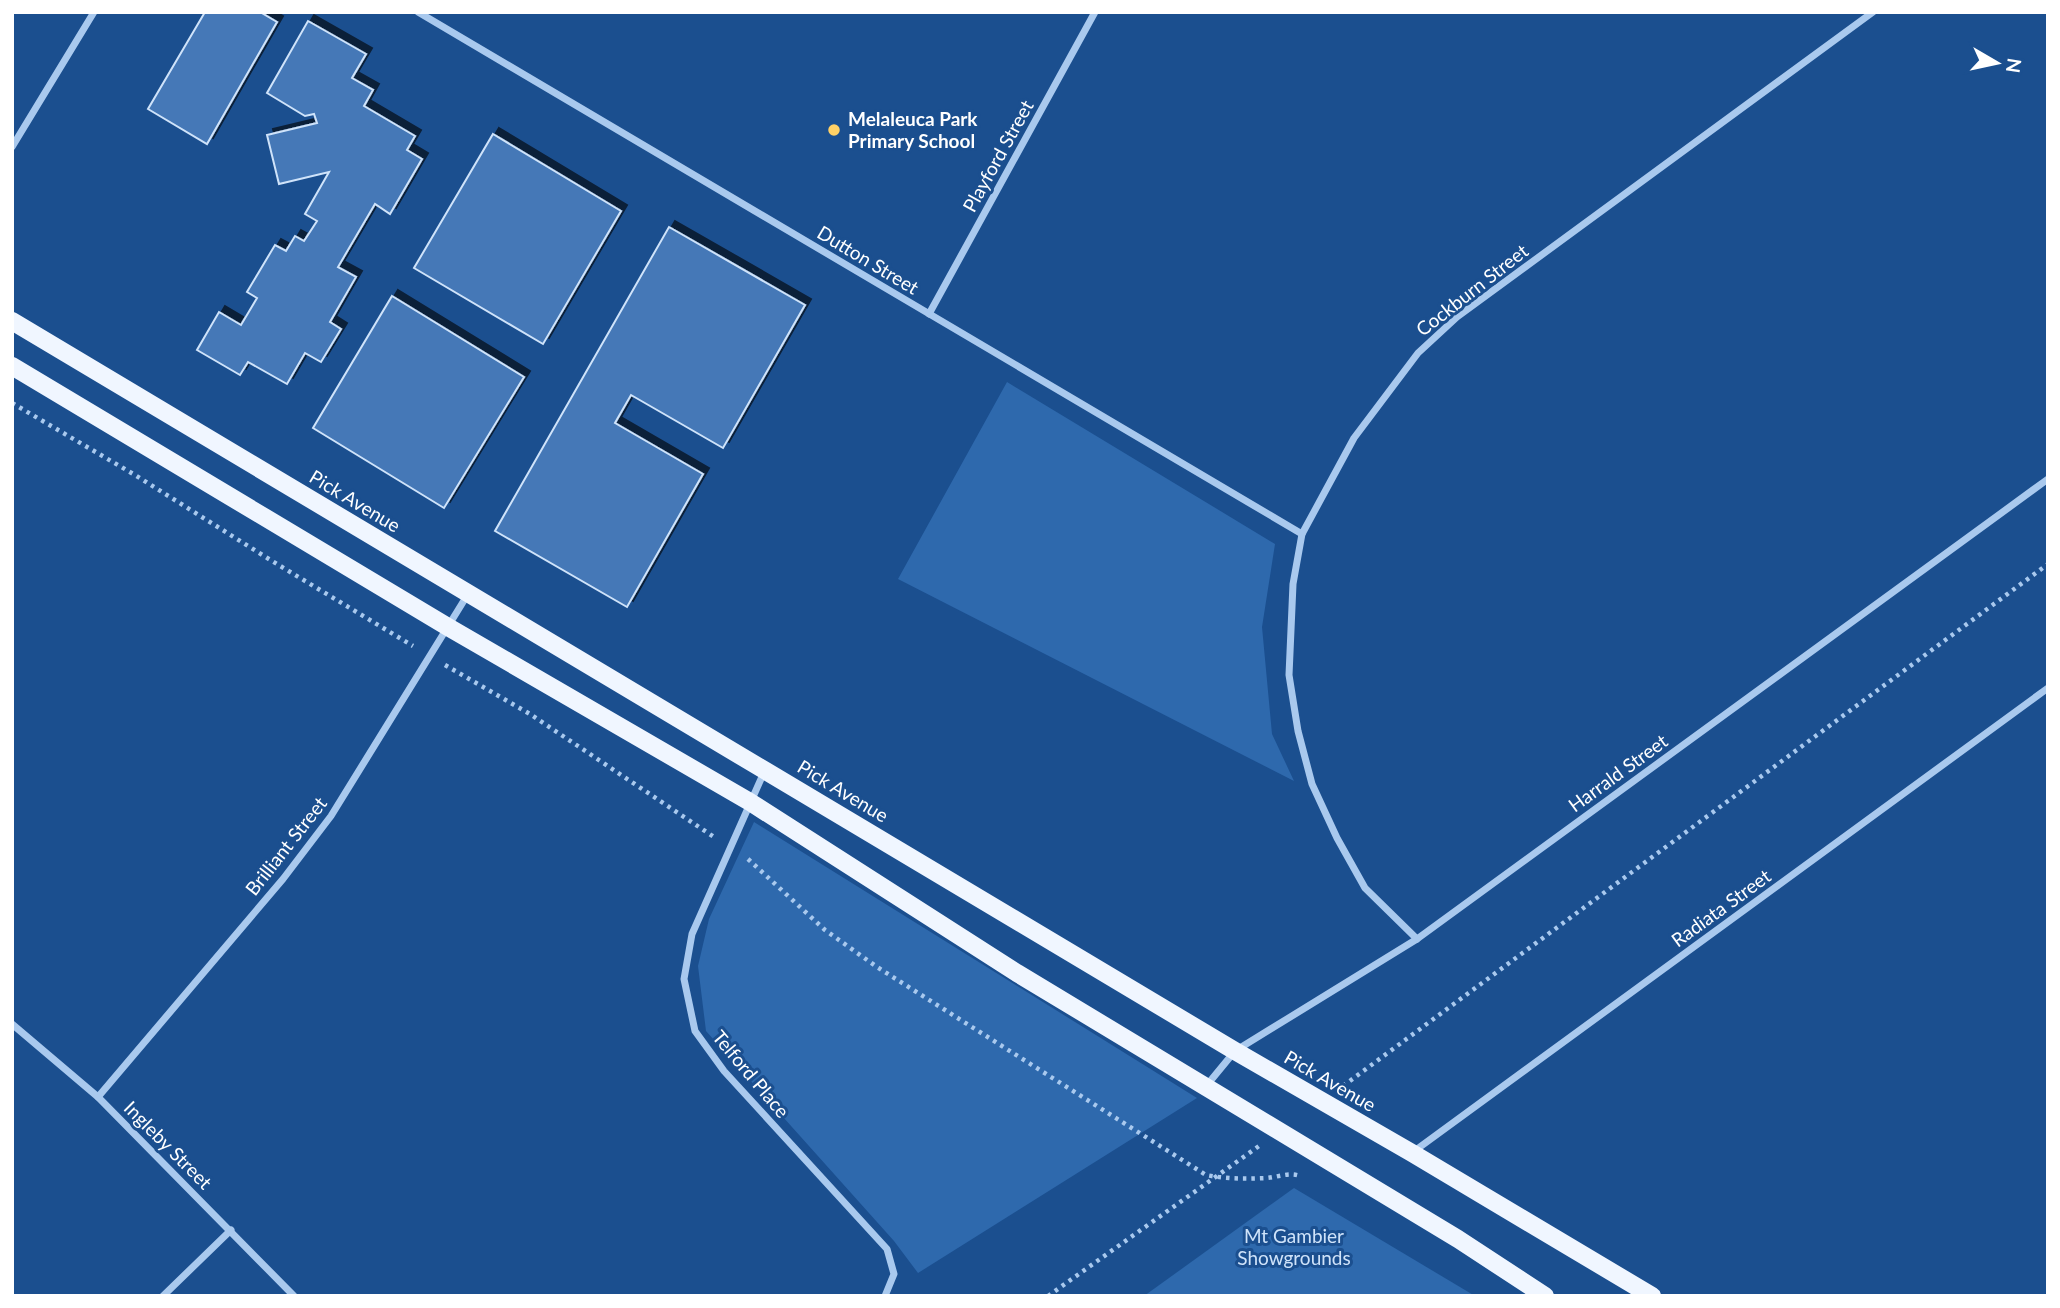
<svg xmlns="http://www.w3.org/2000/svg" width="2060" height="1308" viewBox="0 0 2060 1308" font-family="Lato,sans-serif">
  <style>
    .green { fill: #2e69ad }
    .building { fill: #4478b7; stroke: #cfe3fa; stroke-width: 2; filter: url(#shadow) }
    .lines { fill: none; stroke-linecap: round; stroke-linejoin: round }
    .path { stroke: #a9c9ee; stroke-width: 4.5; stroke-dasharray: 3.5 5; stroke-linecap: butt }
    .minor { stroke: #a9c9ee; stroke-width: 7 }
    .primary { stroke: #f0f6ff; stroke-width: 18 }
    .poi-dot { fill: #ffd166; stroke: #1b4f8f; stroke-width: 2.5 }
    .labels { text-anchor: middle; stroke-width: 6; stroke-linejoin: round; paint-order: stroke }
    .poi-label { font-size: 19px; font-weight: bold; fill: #fff; stroke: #1b4f8f; text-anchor: start }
    .street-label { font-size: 19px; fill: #fff; stroke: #1b4f8f }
    .park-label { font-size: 19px; fill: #cfe3fa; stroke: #1b4f8f }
  </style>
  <defs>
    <filter id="shadow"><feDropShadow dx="6" dy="-6" stdDeviation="0" flood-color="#0009"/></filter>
  </defs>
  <rect width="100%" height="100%" fill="#1b4f8f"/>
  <!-- green -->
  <g class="green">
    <polygon points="1007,382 1275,544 1262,627 1272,734 1294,781 898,579"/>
    <polygon points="754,822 1197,1098 918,1273 894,1241 706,1031 698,966 709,919"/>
    <polygon points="1294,1188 1475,1296 1144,1296"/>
  </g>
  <!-- building -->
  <g class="building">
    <polygon points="205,12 260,12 277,22 207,144 148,109"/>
    <polygon points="308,21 366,54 352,78 373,90 364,106 415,136 407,150 422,159 390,214 375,204 338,267 356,277 330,322 341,329 321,362 305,353 287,384 248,362 240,375 197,350 219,312 241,325 257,298 247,292 275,245 286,251 295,236 304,241 317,221 305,214 329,172 279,184 267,135 317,123 314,114 305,116 267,93"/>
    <polygon points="493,134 621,211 543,344 414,268"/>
    <polygon points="669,227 805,305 723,448 631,395 615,423 703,474 627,607 495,531"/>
    <polygon points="392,296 524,377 444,508 313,428"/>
  </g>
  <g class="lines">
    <!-- path -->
    <g class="path">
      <polyline points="12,403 135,475 272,561 413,646"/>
      <polyline points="445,665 530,714 714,837"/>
      <path d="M 748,859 L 825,930 L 877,967 L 1206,1175 C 1226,1179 1246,1179 1267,1178 C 1278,1177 1289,1172 1300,1176"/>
      <polyline points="1343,1086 2048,564"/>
      <polyline points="1048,1296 1259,1146"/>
    </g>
    <!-- minor -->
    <g class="minor">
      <polyline points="418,12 1302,534"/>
      <polyline points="12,147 94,12"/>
      <polyline points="929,314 1095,12"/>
      <polyline points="765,770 692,934 684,979 695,1031 724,1071 887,1249 894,1274 885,1296"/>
      <polyline points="1417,939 1365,888 1337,838 1312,784 1298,731 1289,675 1293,584 1302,534 1354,438 1418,353 1457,317 1873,12"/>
      <polyline points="12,1024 98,1097 294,1296"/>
      <polyline points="1207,1085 1235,1051 1417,939 2048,479"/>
      <polyline points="98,1097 283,879 331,816 468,594"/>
      <polyline points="1413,1152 2048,688"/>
      <polyline points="163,1296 231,1230"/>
    </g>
    <!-- primary -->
    <g class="primary">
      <polyline points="12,321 1235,1051 1412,1153 1652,1296"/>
      <polyline points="12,366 448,627 750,802 1017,973 1458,1239 1545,1296"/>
    </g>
  </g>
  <!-- markers -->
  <circle class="poi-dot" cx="834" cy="130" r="7"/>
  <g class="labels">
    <!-- poi labels -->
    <g class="poi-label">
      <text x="848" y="126">Melaleuca Park<tspan x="848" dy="22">Primary School</tspan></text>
    </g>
    <!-- street labels -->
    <g class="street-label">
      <text transform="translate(998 156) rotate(-61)" y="7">Playford Street</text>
      <text transform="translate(868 260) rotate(31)" y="7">Dutton Street</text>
      <text transform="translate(1472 290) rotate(-38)" y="7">Cockburn Street</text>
      <text transform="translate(355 501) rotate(31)" y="7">Pick Avenue</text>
      <text transform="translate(1618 773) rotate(-36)" y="7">Harrald Street</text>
      <text transform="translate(843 791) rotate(31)" y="7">Pick Avenue</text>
      <text transform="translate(286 846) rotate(-52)" y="7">Brilliant Street</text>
      <text transform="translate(1721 908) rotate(-36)" y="7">Radiata Street</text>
      <text transform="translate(751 1074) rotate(50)" y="7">Telford Place</text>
      <text transform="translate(1330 1081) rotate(30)" y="7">Pick Avenue</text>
      <text transform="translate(168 1145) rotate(45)" y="7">Ingleby Street</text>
    </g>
    <!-- park labels -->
    <g class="park-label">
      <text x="1294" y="1243">Mt Gambier<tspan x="1294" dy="22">Showgrounds</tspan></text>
    </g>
  </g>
  <!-- border -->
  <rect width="2060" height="1308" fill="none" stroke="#ffffff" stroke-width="28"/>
  <!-- north arrow -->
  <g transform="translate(1997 63) rotate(99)" stroke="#1b4f8f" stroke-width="5" paint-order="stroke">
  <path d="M0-5L12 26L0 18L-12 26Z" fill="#ffffff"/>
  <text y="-10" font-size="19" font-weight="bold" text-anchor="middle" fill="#ffffff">N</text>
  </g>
</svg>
